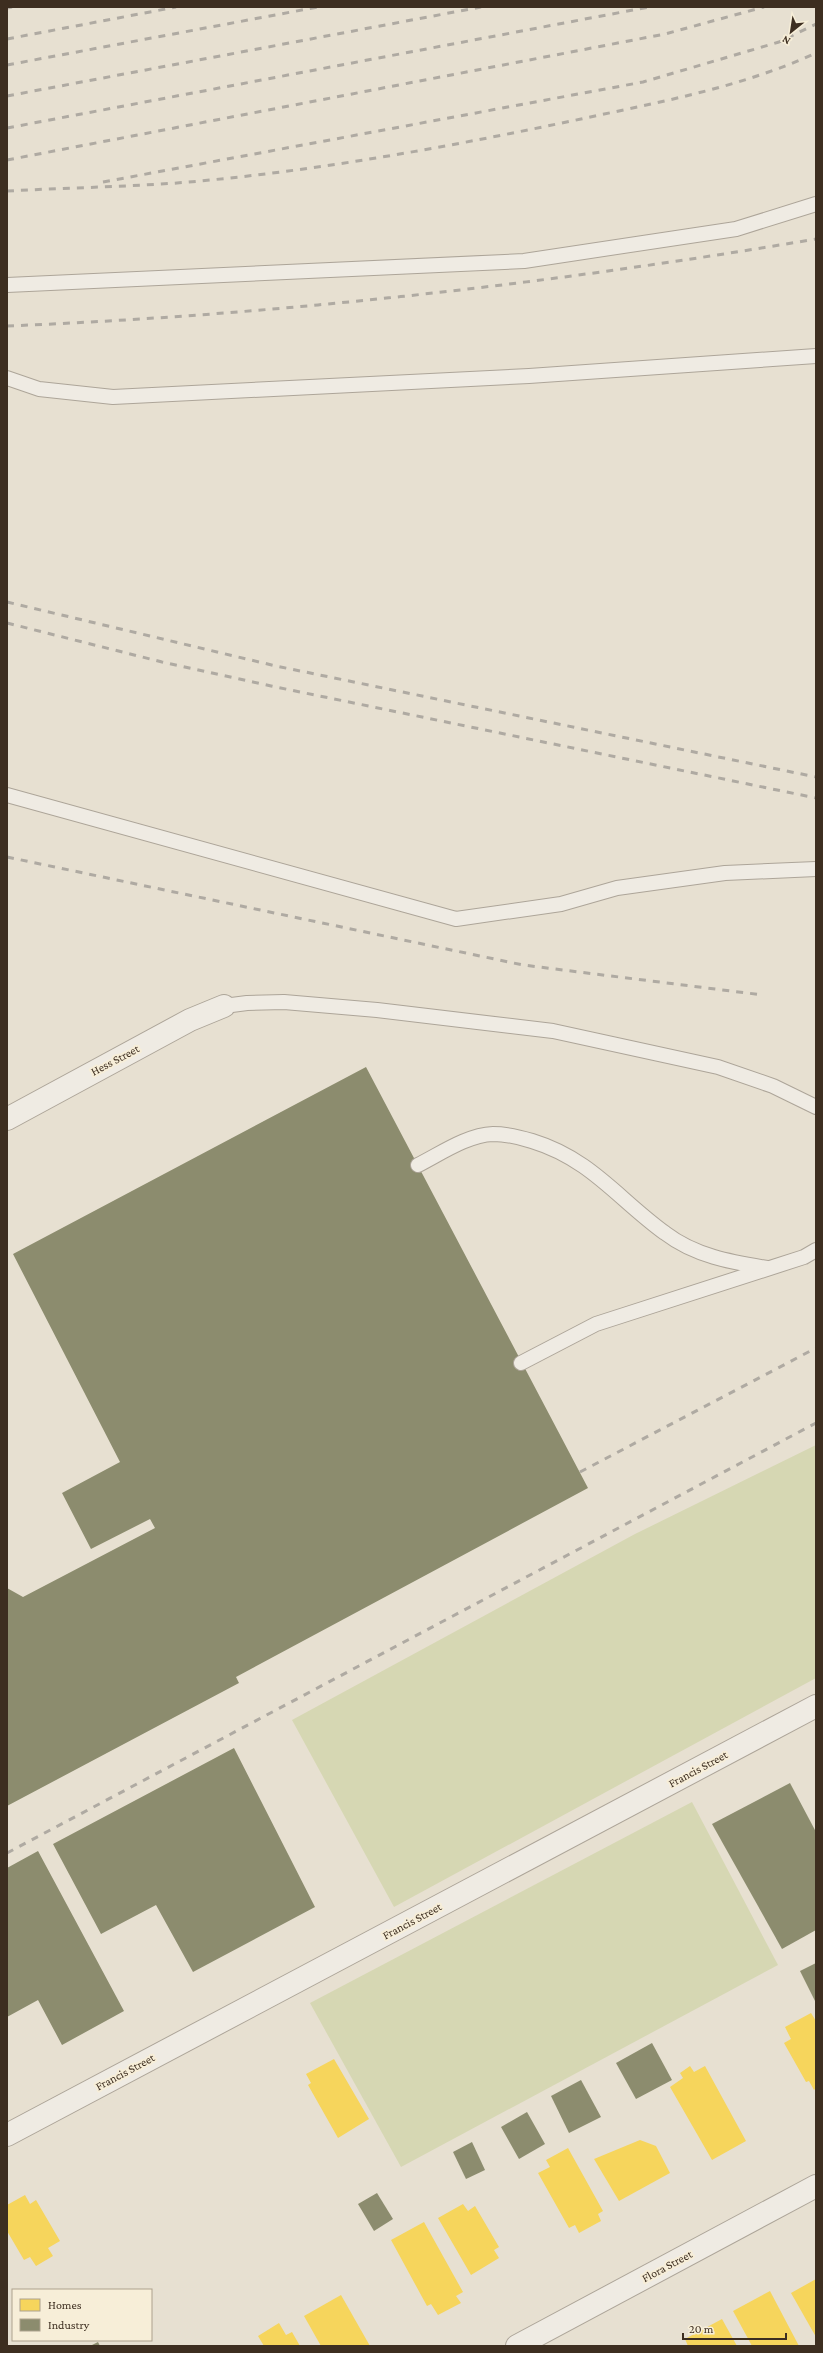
<svg xmlns="http://www.w3.org/2000/svg" width="823" height="2353" viewBox="0 0 823 2353" font-family="'Crimson Pro',serif">
  <style>
    .green { fill: #d6d7b3 }
    .homes { fill: #f6d55c }
    .industry { fill: #8c8c6e }
    .lines { fill: none; stroke-linecap: round; stroke-linejoin: round }
    .lane-casing { stroke: #ada599; stroke-width: 16 }
    .street-casing { stroke: #ada599; stroke-width: 24 }
    .lane { stroke: #efebe3; stroke-width: 14 }
    .street { stroke: #efebe3; stroke-width: 22 }
    .rail { stroke: #afaaa2; stroke-width: 3; stroke-dasharray: 7 7; stroke-linecap: butt }
    .labels { text-anchor: middle; stroke-width: 4; stroke-linejoin: round; paint-order: stroke }
    .street-label { font-size: 12px; fill: #3d2e20; stroke: #f7eed8 }
  </style>
  <rect width="100%" height="100%" fill="#e7e0d1"/>
  <!-- green -->
  <g class="green">
    <polygon points="816,1445 816,1678 394,1907 292,1720 635,1534"/>
    <polygon points="692,1802 778,1965 401,2167 310,2003"/>
  </g>
  <!-- homes -->
  <g class="homes">
    <polygon points="811,2013 816,2021 816,2088 814,2090 809,2081 806,2082 784,2043 791,2039 785,2027"/>
    <polygon points="334,2059 369,2119 338,2138 308,2085 311,2083 306,2074"/>
    <polygon points="690,2066 694,2072 705,2066 746,2141 712,2160 670,2087 683,2078 680,2073"/>
    <polygon points="640,2140 656,2146 670,2173 619,2201 594,2159"/>
    <polygon points="568,2148 603,2211 598,2214 601,2221 579,2233 575,2225 569,2228 538,2173 550,2167 546,2160"/>
    <polygon points="25,2195 30,2204 36,2200 60,2241 48,2248 53,2256 36,2266 30,2257 24,2260 7,2231 7,2205"/>
    <polygon points="463,2204 468,2211 475,2206 499,2247 494,2250 499,2258 471,2275 438,2218"/>
    <polygon points="424,2222 463,2292 456,2296 461,2303 438,2315 431,2304 427,2306 391,2240"/>
    <polygon points="816,2279 816,2337 791,2293"/>
    <polygon points="770,2291 799,2346 752,2346 733,2311"/>
    <polygon points="341,2295 370,2346 321,2346 304,2316"/>
    <polygon points="722,2319 737,2346 688,2346 685,2339"/>
    <polygon points="279,2323 286,2335 292,2332 300,2346 264,2346 258,2336"/>
  </g>
  <!-- industry -->
  <g class="industry">
    <polygon points="366,1067 588,1488 236,1677 239,1683 7,1806 7,1588 23,1597 155,1528 150,1519 91,1549 62,1493 120,1462 13,1254"/>
    <polygon points="234,1748 315,1907 193,1972 156,1905 101,1934 53,1844"/>
    <polygon points="790,1783 816,1832 816,1930 782,1949 712,1824"/>
    <polygon points="38,1851 124,2011 62,2045 38,2000 7,2017 7,1868"/>
    <polygon points="816,1963 816,2003 800,1971"/>
    <polygon points="652,2043 672,2080 636,2099 616,2063"/>
    <polygon points="581,2080 601,2117 569,2133 551,2096"/>
    <polygon points="527,2112 545,2144 519,2159 501,2127"/>
    <polygon points="472,2142 485,2170 466,2179 453,2152"/>
    <polygon points="377,2193 393,2219 374,2231 358,2204"/>
    <polygon points="98,2342 100,2346 90,2346"/>
  </g>
  <g class="lines">
    <!-- lane casing -->
    <g class="lane-casing">
      <g id="lane">
        <polyline points="7,285 524,261 736,229 816,204"/>
        <polyline points="7,378 39,389 113,397 529,376 816,356"/>
        <polyline points="7,795 456,919 561,904 617,888 725,873 816,869"/>
        <polyline points="224,1006 247,1003 284,1002 377,1010 553,1031 718,1067 773,1086 816,1107"/>
        <path d="M 418,1165 C 440,1154 467,1135 493,1134 C 506,1134 519,1137 532,1141 C 591,1159 618,1199 665,1233 C 695,1256 731,1262 767,1268"/>
        <polyline points="521,1363 596,1324 804,1257 816,1250"/>
      </g>
    </g>
    <!-- street casing -->
    <g class="street-casing">
      <g id="street">
        <polyline points="7,1119 190,1020 224,1006"/>
        <polyline points="7,2135 816,1706"/>
        <polyline points="517,2346 816,2186"/>
      </g>
    </g>
    <!-- lane -->
    <use href="#lane" class="lane"/>
    <!-- street -->
    <use href="#street" class="street"/>
    <!-- rail -->
    <g class="rail">
      <polyline points="7,8 12,7"/>
      <polyline points="7,39 176,7"/>
      <polyline points="7,65 318,7"/>
      <polyline points="7,96 481,7"/>
      <polyline points="7,128 649,7"/>
      <polyline points="7,160 665,34 764,7"/>
      <polyline points="103,182 643,82 779,42 816,24"/>
      <path d="M 7,191 C 63,188 120,187 177,183 C 312,172 448,147 581,119 C 660,102 742,87 816,53"/>
      <path d="M 7,326 C 278,315 549,284 816,239"/>
      <polyline points="7,602 276,666 816,777"/>
      <polyline points="7,623 162,662 271,686 816,798"/>
      <polyline points="7,857 523,965 763,995"/>
      <polyline points="580,1472 816,1348"/>
      <polyline points="7,1853 816,1423"/>
    </g>
  </g>
  <g class="labels">
    <!-- street labels -->
    <g class="street-label">
      <text transform="translate(115 1060) rotate(-28)" y="4">Hess Street</text>
      <text transform="translate(698 1769) rotate(-28)" y="4">Francis Street</text>
      <text transform="translate(412 1921) rotate(-28)" y="4">Francis Street</text>
      <text transform="translate(125 2072) rotate(-28)" y="4">Francis Street</text>
      <text transform="translate(667 2266) rotate(-28)" y="4">Flora Street</text>
    </g>
  </g>
  <!-- border -->
  <rect width="823" height="2353" fill="none" stroke="#3d2e20" stroke-width="16"/>
  <!-- legend -->
  <rect x="12" y="2289" width="140" height="52" fill="#f7eed8" stroke="#ada18e"/>
  <rect x="20" y="2299" width="20" height="12" fill="#f6d55c" stroke="#ada18e"/>
  <text x="48" y="2309" font-size="12" fill="#3d2e20">Homes</text>
  <rect x="20" y="2319" width="20" height="12" fill="#8c8c6e" stroke="#ada18e"/>
  <text x="48" y="2329" font-size="12" fill="#3d2e20">Industry</text>
  <!-- north arrow -->
  <g transform="translate(791 32) rotate(210)" stroke="#f7eed8" stroke-width="3" paint-order="stroke">
  <path d="M0-3L7 15L0 10L-7 15Z" fill="#3d2e20"/>
  <text y="-6" font-size="11" font-weight="bold" text-anchor="middle" fill="#3d2e20">N</text>
  </g>
  <!-- scale -->
  <path d="M683 2333v6h103v-6" fill="none" stroke="#3d2e20" stroke-width="2"/>
  <text x="689" y="2333" font-size="12" fill="#3d2e20" stroke="#f7eed8" stroke-width="3" paint-order="stroke">20 m</text>
</svg>
